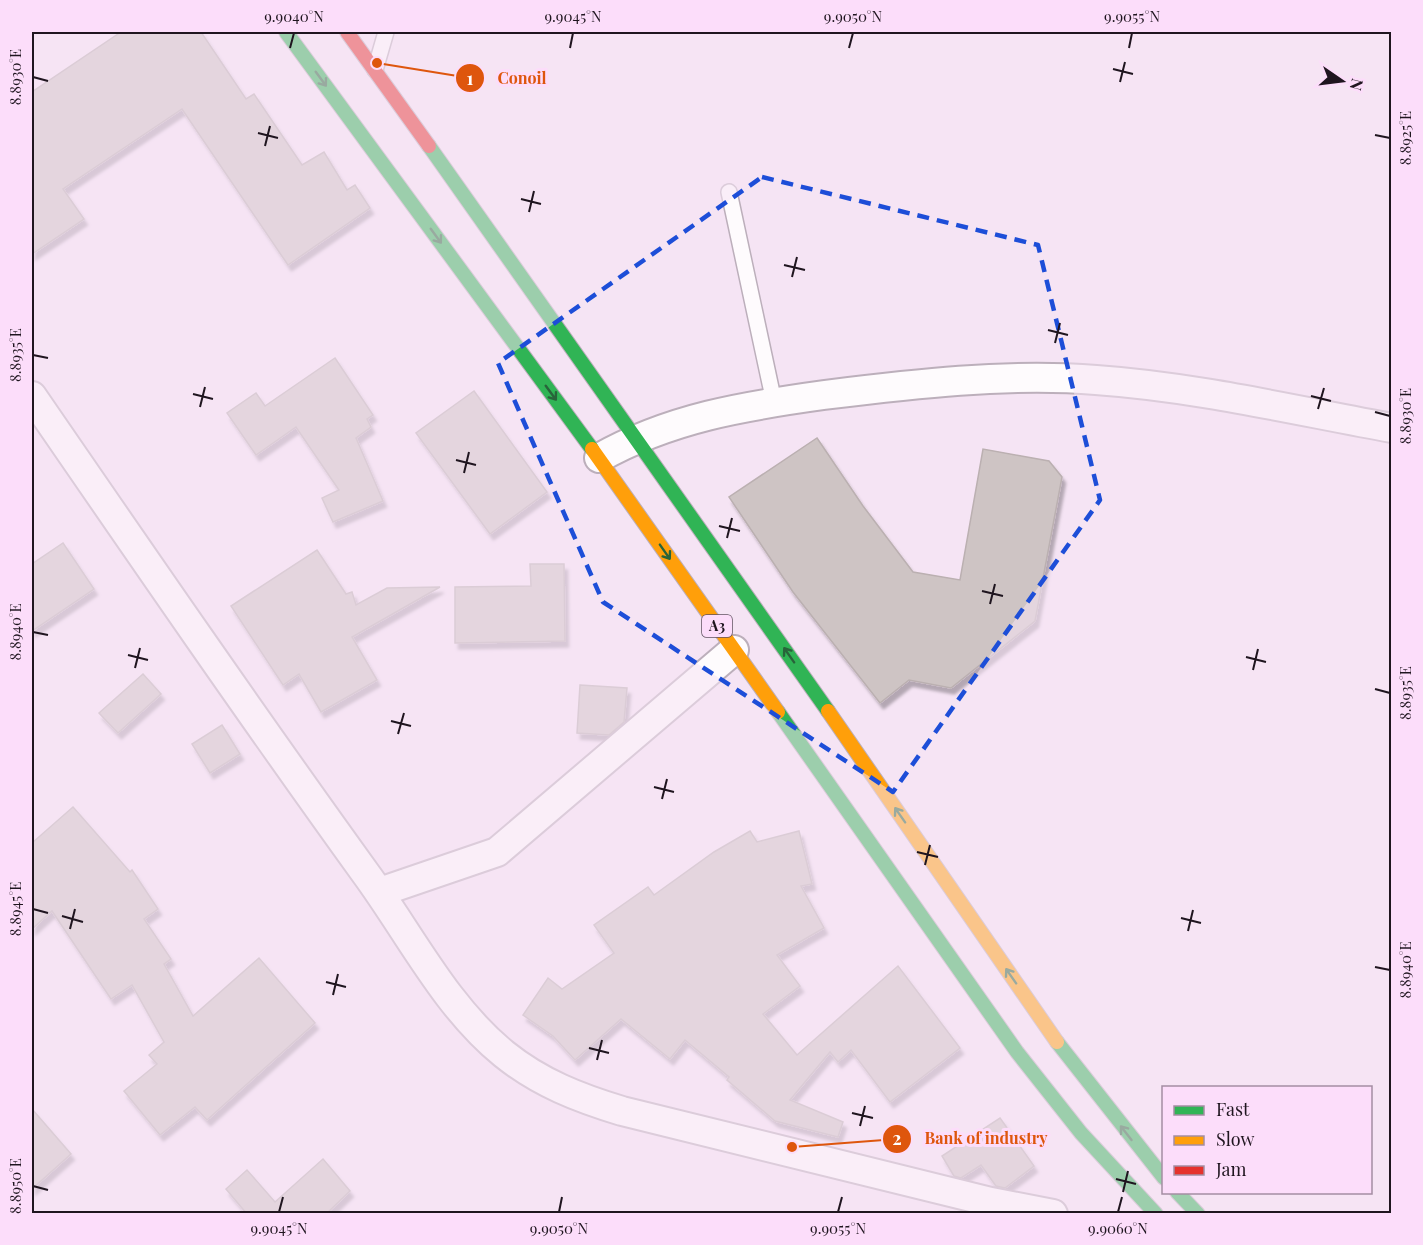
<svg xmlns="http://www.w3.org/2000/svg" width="1423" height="1245" viewBox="0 0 1423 1245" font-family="'Playfair Display',serif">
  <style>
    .building { fill: #cec4c4; stroke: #bbb0b1; stroke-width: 1.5; filter: url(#shadow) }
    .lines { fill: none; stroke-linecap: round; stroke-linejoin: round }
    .lane-casing { stroke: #bcafbb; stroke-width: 18 }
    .street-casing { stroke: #bcafbb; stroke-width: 32 }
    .fast-casing { stroke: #bcafbb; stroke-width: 16 }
    .slow-casing { stroke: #bcafbb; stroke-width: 16 }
    .jam-casing { stroke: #bcafbb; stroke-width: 16 }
    .lane { stroke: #fefbfd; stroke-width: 15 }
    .street { stroke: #fefbfd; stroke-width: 28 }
    .fast { stroke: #30b455; stroke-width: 14 }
    .slow { stroke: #ff9f0a; stroke-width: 14 }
    .jam { stroke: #e5322d; stroke-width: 14 }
    .oneway { stroke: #28643a }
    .marked { fill: none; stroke: #1d4ed8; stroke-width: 4.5; stroke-dasharray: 12 8; stroke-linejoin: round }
    .ticks { fill: none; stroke: #1f151f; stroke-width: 2 }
    .labels { text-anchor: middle; stroke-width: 6; stroke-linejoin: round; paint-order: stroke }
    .shield { fill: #fcddfa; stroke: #615161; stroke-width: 1.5 }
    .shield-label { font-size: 14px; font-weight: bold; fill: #1f151f }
    .leader { fill: none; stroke: #de560d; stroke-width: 2 }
    .callout-dot { fill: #de560d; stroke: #fcddfa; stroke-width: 2 }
    .mark-label { font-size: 18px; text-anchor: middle; font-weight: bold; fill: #fff }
    .callout-label { font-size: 16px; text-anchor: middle; font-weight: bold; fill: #de560d; stroke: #fcddfa; stroke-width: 6; stroke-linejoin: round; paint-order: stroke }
    .neatline { fill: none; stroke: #1f151f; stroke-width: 2 }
    .ticks-label { font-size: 15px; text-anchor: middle; fill: #1f151f }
  </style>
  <defs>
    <filter id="shadow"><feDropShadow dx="3.5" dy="6" stdDeviation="1.5" flood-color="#0004"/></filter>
  </defs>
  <rect width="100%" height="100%" fill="#f5e4f4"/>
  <!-- building -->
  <g class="building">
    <polygon points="121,32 201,32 246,99 254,94 302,165 324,152 347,190 355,185 370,208 288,265 182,109 63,189 84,219 32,254 32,92"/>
    <polygon points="335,358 373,415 367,419 371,427 356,438 383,501 333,522 322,498 339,490 296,427 256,455 227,413 256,393 265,406"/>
    <polygon points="474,391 547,492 490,534 416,433"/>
    <polygon points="817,438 863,506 913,572 960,580 983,449 1049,461 1062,477 1035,621 951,688 909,680 880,703 793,592 729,497"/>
    <polygon points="63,543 94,589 32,631 32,564"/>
    <polygon points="317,550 346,594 352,592 356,605 387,588 440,587 352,637 377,680 321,712 299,674 283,685 231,606"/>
    <polygon points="530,564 564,564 565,641 455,643 455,587 531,586"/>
    <polygon points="143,674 161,694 118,733 99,713"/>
    <polygon points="580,685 627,688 624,722 609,735 577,733"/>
    <polygon points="222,725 240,754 210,773 192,744"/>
    <polygon points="73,807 130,872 132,870 158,909 144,919 171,959 164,964 193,1016 259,958 315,1023 207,1120 195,1107 160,1135 124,1091 157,1064 149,1055 164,1042 132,985 111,999 52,911 32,929 32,843"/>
    <polygon points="750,831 757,842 799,831 812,884 801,886 824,928 777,955 800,986 763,1014 797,1055 898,966 960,1048 890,1102 851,1050 838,1062 830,1052 790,1100 843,1122 838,1137 775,1121 727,1080 729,1077 685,1040 670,1059 621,1019 575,1060 553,1036 523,1015 548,978 562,989 614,953 594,925 648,887 654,895 714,852"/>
    <polygon points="32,1109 71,1154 32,1189"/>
    <polygon points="1000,1118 1034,1166 1005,1188 996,1186 981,1165 961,1178 954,1176 942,1156"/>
    <polygon points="323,1159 350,1191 326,1214 247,1214 226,1189 247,1170 275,1202"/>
  </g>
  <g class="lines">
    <!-- lane casing -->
    <g class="lane-casing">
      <g id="lane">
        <polyline points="375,70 386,32"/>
        <polyline points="729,192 774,402"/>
      </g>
    </g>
    <!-- street casing -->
    <g class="street-casing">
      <g id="street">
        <path d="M 32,396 C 142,556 252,716 366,874 C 410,934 445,1006 504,1054 C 540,1083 579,1098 622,1111 L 991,1202 L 1053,1214"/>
        <path d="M 599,458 C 670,418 744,406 824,395 C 913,384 1006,373 1096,380 C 1196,387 1293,410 1392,428"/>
        <polyline points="380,892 497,852 734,650"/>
      </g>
    </g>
    <!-- fast casing -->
    <g class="fast-casing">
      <g id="fast">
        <polyline points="286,32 592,449"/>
        <polyline points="429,146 828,711"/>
        <polyline points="778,712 1017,1052 1081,1133 1156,1214"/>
        <polyline points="1057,1042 1164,1178"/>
        <polyline points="1177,1192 1198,1214"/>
      </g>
    </g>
    <!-- slow casing -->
    <g class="slow-casing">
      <g id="slow">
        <polyline points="592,449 778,712"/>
        <polyline points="828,711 1057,1042"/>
      </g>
    </g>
    <!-- jam casing -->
    <g class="jam-casing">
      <polyline id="jam" points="347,32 429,146"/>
    </g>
    <!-- lane -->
    <use href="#lane" class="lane"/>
    <!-- street -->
    <use href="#street" class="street"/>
    <!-- fast -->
    <use href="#fast" class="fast"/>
    <!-- slow -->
    <use href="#slow" class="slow"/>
    <!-- jam -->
    <use href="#jam" class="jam"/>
  </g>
  <!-- one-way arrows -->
  <defs><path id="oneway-shaft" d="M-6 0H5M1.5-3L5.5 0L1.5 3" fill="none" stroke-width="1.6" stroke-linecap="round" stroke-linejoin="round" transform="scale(1.5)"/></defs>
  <g class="oneway">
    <use href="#oneway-shaft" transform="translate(321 79) rotate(54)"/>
    <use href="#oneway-shaft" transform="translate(436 236) rotate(54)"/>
    <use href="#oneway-shaft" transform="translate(551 393) rotate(54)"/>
    <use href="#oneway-shaft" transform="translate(665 552) rotate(55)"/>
    <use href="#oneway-shaft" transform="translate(789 655) rotate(-125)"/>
    <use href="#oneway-shaft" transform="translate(900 815) rotate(-125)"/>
    <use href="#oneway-shaft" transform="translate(1011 976) rotate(-125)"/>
    <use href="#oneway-shaft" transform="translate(1126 1133) rotate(-128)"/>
  </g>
  <!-- marked area -->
  <path d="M0 0H1423V1245H0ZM 762,177 L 1038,245 L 1100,500 L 893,792 L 603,602 L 498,363 Z" fill="#f5e4f4" fill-opacity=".55" fill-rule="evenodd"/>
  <path class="marked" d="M 762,177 L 1038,245 L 1100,500 L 893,792 L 603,602 L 498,363 Z"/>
  <!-- ticks -->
  <path class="ticks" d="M 290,48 L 294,33M 570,48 L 573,33M 849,48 L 853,33M 1129,48 L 1132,33M 1113,69 L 1133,74M 33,77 L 48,81M 1120,82 L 1125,62M 258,133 L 278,138M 1375,135 L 1390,138M 265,146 L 270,126M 521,199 L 541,204M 529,212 L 534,191M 784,265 L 805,270M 792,277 L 797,257M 1048,330 L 1068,335M 1055,343 L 1060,323M 33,355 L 48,358M 193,394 L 213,399M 1311,396 L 1331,401M 200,407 L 205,387M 1318,409 L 1324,388M 1375,412 L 1390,416M 456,460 L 476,465M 464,473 L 469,452M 719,526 L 740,531M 727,538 L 732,518M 982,591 L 1003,596M 990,604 L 995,584M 33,632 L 48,635M 128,655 L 148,660M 1246,657 L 1266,662M 135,668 L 140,648M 1253,670 L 1258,649M 1375,689 L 1390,693M 391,721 L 411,726M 398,734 L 404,713M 654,787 L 674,792M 662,799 L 667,779M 917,852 L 938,857M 925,865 L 930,845M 33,909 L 48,913M 62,916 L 83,922M 1181,918 L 1201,923M 70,929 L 75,909M 1188,931 L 1193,910M 1375,967 L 1390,970M 326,982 L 346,987M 333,995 L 338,974M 589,1048 L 609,1053M 597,1060 L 602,1040M 852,1113 L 873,1118M 860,1126 L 865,1106M 1116,1179 L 1136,1184M 33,1186 L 48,1190M 1123,1192 L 1128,1171M 279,1212 L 283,1197M 559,1212 L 562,1197M 838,1212 L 842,1197M 1118,1212 L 1122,1197"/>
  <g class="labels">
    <!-- shield labels -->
    <rect class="shield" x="702" y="615" width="30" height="22" rx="4.5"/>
    <g class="shield-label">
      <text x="717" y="631">A3</text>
    </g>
  </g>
  <!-- callouts -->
  <path class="leader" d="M377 63L470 78M792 1147L897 1139"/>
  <g class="callout-dot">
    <circle cx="377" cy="63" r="6"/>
    <circle cx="792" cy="1147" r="6"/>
    <circle cx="470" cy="78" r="15"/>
    <circle cx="897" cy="1139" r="15"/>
  </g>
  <g class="mark-label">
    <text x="470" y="85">1</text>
    <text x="897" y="1145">2</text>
  </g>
  <g class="callout-label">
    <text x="522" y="84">Conoil</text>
    <text x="986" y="1144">Bank of industry</text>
  </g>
  <!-- border -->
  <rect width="1423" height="1245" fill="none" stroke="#fcddfa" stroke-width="66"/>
  <!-- legend -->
  <rect x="1162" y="1086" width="210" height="108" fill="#fcddfa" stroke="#a48da2" stroke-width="1.5"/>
  <rect x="1174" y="1106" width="30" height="9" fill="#30b455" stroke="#a48da2" stroke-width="1.5"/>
  <text x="1216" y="1116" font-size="18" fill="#1f151f">Fast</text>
  <rect x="1174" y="1136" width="30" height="9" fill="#ff9f0a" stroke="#a48da2" stroke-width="1.5"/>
  <text x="1216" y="1146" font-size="18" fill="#1f151f">Slow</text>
  <rect x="1174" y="1166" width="30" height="9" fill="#e5322d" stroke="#a48da2" stroke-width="1.5"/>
  <text x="1216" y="1176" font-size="18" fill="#1f151f">Jam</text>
  <!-- north arrow -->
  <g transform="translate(1342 81) rotate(104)" stroke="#fcddfa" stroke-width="4.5" paint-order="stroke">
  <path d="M0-4.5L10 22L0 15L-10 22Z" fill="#1f151f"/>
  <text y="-9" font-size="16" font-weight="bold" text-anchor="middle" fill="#1f151f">N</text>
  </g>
  <rect x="33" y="33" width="1357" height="1179" class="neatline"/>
  <g class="ticks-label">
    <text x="294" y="22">9.9040°N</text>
    <text x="573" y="22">9.9045°N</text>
    <text x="853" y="22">9.9050°N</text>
    <text x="1132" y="22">9.9055°N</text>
    <text transform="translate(16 77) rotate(-90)" y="5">8.8930°E</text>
    <text transform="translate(1406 138) rotate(-90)" y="5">8.8925°E</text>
    <text transform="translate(16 355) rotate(-90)" y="5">8.8935°E</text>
    <text transform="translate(1406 416) rotate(-90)" y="5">8.8930°E</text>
    <text transform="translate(16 632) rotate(-90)" y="5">8.8940°E</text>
    <text transform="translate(1406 693) rotate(-90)" y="5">8.8935°E</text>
    <text transform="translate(16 909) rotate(-90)" y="5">8.8945°E</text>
    <text transform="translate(1406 970) rotate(-90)" y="5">8.8940°E</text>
    <text transform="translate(16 1186) rotate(-90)" y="5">8.8950°E</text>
    <text x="279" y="1234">9.9045°N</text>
    <text x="559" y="1234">9.9050°N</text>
    <text x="838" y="1234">9.9055°N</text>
    <text x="1118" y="1234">9.9060°N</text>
  </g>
</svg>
